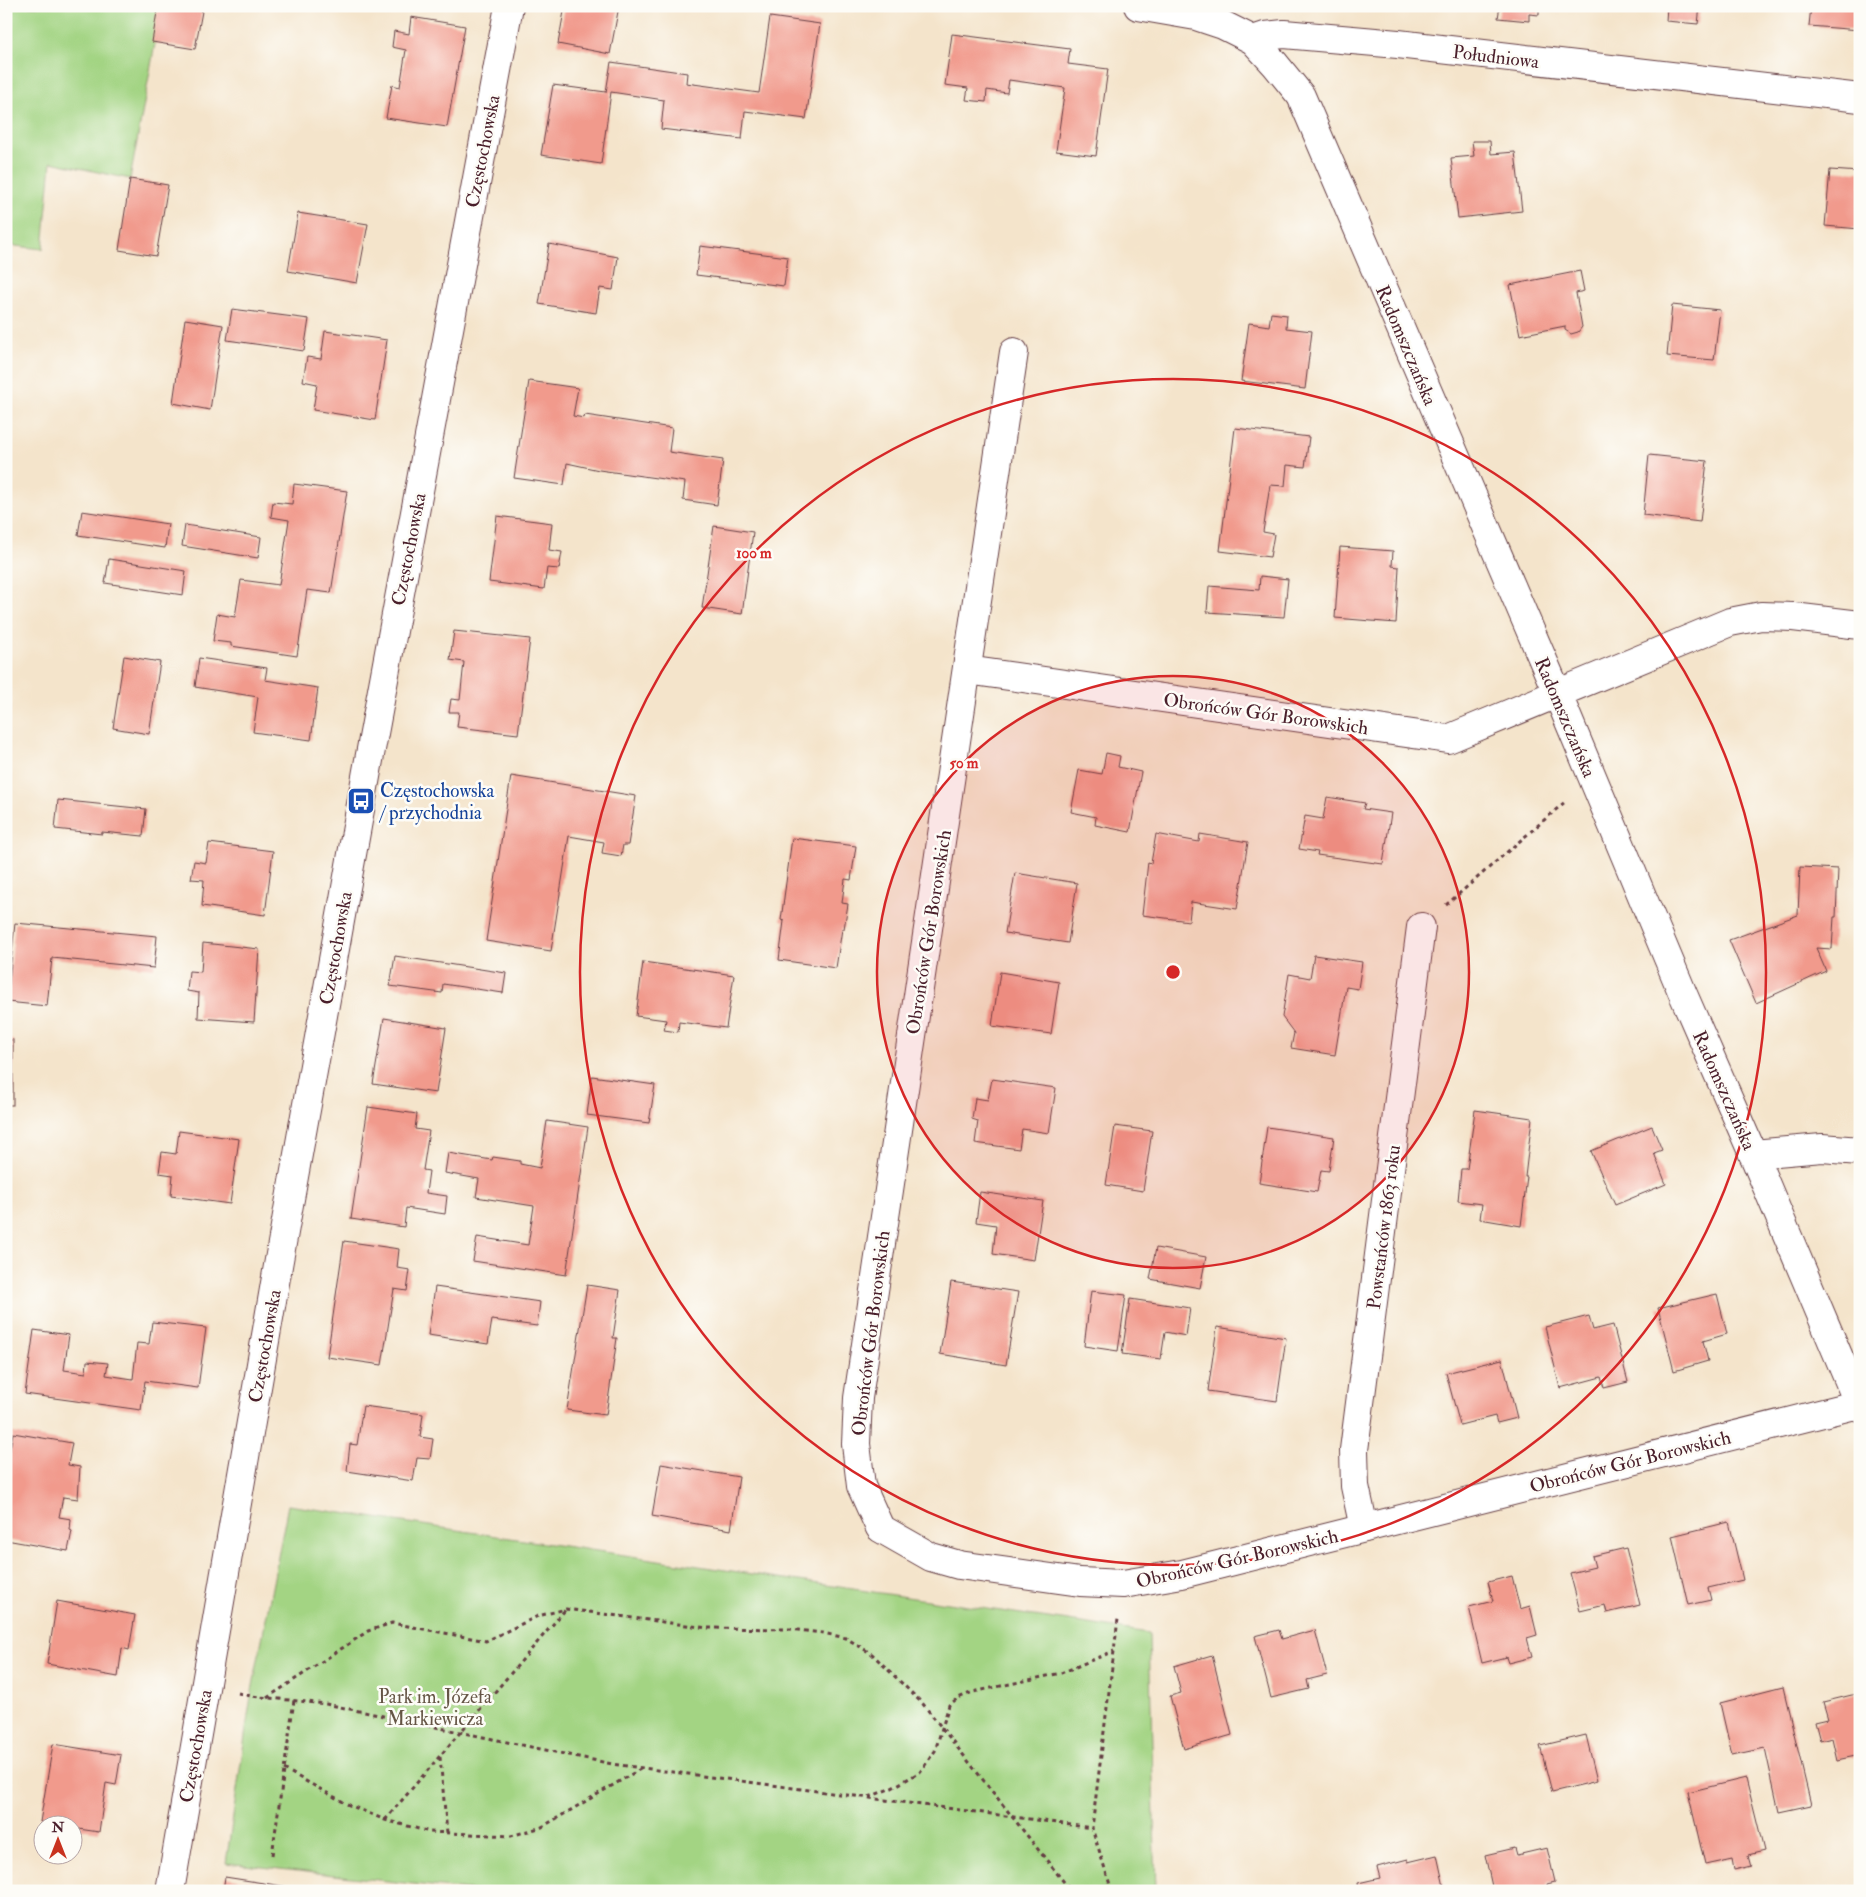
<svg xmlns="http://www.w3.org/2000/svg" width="1866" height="1897" viewBox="0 0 1866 1897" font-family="'IM FELL Double Pica',serif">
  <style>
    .green { fill: #a3d483; stroke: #767a57 }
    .building { fill: #f19a8c }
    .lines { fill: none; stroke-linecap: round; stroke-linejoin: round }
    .minor-casing { stroke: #643d43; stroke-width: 30 }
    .path { stroke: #643d43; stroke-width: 3; stroke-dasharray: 4 4; stroke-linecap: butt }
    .minor { stroke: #fff; stroke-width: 28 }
    .ring { fill: none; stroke: #d62828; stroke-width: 2.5 }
    .labels { text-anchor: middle; stroke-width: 5; stroke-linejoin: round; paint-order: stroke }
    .street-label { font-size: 19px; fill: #4a1f2b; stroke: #fdfcf7 }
    .transit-label { font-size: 19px; fill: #164399; stroke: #fdfcf7; text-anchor: start }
    .park-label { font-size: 19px; fill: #655545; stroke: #fdfcf7 }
    .centre { fill: #d62828; stroke: #fdfcf7; stroke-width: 2.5 }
    .ring-label { font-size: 15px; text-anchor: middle; font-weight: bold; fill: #d62828; stroke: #fdfcf7; stroke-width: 5; stroke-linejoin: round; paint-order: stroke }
  </style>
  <rect width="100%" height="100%" fill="#fdfcf7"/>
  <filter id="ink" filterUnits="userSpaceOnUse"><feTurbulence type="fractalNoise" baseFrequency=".02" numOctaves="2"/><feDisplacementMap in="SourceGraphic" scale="10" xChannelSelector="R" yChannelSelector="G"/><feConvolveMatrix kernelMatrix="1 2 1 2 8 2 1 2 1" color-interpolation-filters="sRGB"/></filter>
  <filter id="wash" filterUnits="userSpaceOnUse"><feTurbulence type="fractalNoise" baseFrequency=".0096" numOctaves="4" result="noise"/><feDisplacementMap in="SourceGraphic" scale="20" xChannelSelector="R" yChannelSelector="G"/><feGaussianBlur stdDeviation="1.12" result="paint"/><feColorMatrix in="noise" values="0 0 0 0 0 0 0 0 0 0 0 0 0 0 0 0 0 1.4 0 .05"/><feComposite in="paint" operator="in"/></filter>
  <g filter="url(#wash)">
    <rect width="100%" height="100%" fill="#f4e4cb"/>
    <!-- green -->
    <g class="green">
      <polygon points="6,6 162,6 130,179 51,162 43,249 6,245"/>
      <polygon points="288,1505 1149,1633 1156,1891 477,1891 226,1863 251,1696"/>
    </g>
    <g id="blocks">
      <!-- building -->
      <g class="building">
        <polygon points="158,6 203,6 195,49 152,42"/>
        <polygon points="565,6 619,6 610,54 558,44"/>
        <polygon points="1500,6 1539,6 1539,15 1529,14 1529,21 1498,18"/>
        <polygon points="1667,6 1700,6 1698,24 1666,21"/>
        <polygon points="1811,6 1860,6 1860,30 1809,26"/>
        <polygon points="411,17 465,26 447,127 386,118 392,85 400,87 406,50 392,47 394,31 409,34"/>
        <polygon points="770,17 820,24 806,119 745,111 742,139 661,129 664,100 611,92 601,164 541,155 553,85 606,92 611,62 687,73 686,83 759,93"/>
        <polygon points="952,34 1070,49 1068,64 1108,69 1096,156 1056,151 1065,88 1009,80 1007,93 987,90 986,102 966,100 968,88 945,85"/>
        <polygon points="1472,141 1490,141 1491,154 1515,152 1522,211 1458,218 1451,158 1474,156"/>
        <polygon points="1830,170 1860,172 1860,229 1825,226"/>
        <polygon points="130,179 168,185 156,256 119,250"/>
        <polygon points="298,213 368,224 357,283 288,271"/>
        <polygon points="549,244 618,257 613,290 600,288 596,313 539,304"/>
        <polygon points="700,246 788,257 784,286 696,275"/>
        <polygon points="1580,271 1584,291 1576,293 1582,327 1578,332 1571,334 1565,330 1565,326 1520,335 1510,285"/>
        <polygon points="1672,305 1720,310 1714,360 1667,356"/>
        <polygon points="232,309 309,319 304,351 227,340"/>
        <polygon points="1271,313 1287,315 1286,328 1312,331 1305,389 1241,381 1249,323 1269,326"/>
        <polygon points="185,319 223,325 210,410 173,403"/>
        <polygon points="325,331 387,340 375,420 313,410 317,384 303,381 307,357 321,359"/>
        <polygon points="529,381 578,388 573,416 584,418 585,415 672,428 669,452 723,460 717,505 683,500 685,482 599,470 567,463 564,485 514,478"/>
        <polygon points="1235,428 1309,437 1305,467 1287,465 1285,486 1270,485 1263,532 1274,534 1270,557 1220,551"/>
        <polygon points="1649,455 1707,461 1700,522 1643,515"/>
        <polygon points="294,484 347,491 331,593 307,590 297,656 231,646 231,643 213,641 217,614 235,617 241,580 279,585 289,520 271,517 273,502 292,504"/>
        <polygon points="82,511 168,524 165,548 78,535"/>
        <polygon points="497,516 552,523 549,550 562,552 559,569 547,568 544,589 489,582"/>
        <polygon points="185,525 261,537 258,558 182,546"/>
        <polygon points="714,526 753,532 742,614 702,608"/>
        <polygon points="1340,547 1393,551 1392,566 1399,567 1396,623 1335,618"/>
        <polygon points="109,559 186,571 183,595 105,583"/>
        <polygon points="1260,576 1288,579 1284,617 1207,612 1209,586 1259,590"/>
        <polygon points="454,631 530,639 518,734 457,727 459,712 449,712 451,699 460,700 464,662 450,660"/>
        <polygon points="124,656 160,662 149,734 113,728"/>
        <polygon points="199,658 267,668 265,680 318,688 311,740 253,732 258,697 195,687"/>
        <polygon points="1106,753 1120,756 1118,767 1141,772 1130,832 1095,825 1096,817 1071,812 1079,770 1102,774"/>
        <polygon points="511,776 636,796 628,845 623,845 621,856 602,853 604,842 569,836 551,951 486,941"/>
        <polygon points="1327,797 1365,803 1363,809 1391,813 1383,864 1317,855 1318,852 1299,849 1305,816 1323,819"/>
        <polygon points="58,800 146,809 143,836 102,832 102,834 55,829"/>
        <polygon points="1156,834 1199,842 1200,834 1248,842 1237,909 1191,902 1189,921 1142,915 1148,862 1151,863"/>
        <polygon points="792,838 856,846 851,880 845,879 842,903 848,904 844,929 842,929 836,968 779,960 784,921 781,920"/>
        <polygon points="209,843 273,851 265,915 202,906 204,880 191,879 194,861 206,863"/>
        <polygon points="1800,867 1838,869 1836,917 1834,917 1832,949 1816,948 1826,971 1756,1003 1729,940 1798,915"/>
        <polygon points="1015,873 1077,883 1068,943 1005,933"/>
        <polygon points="15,923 157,936 154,968 52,958 47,1006 7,1002"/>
        <polygon points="203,943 259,949 254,1022 198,1018 199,993 187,991 189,971 201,972"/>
        <polygon points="1314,955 1362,962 1358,989 1346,987 1335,1055 1291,1048 1294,1033 1282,1017 1289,974 1310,978"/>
        <polygon points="395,956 506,973 503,993 443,984 442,993 390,986"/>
        <polygon points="643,962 734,975 726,1028 679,1022 678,1032 664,1030 666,1020 636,1016"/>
        <polygon points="1000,972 1059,982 1051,1034 992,1026"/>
        <polygon points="384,1018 446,1028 436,1093 373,1084"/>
        <rect x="6" y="1040" width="7" height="65"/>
        <polygon points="592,1076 655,1085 649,1123 587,1115"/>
        <polygon points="992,1079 1056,1088 1049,1133 1022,1129 1019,1149 975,1143 978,1121 972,1119 975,1098 988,1100"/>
        <polygon points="368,1107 417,1114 415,1129 429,1131 423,1170 429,1171 426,1193 447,1196 445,1214 406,1208 404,1227 351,1219"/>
        <polygon points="1475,1110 1532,1118 1525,1177 1527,1177 1521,1226 1480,1219 1482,1204 1458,1201 1461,1169 1467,1169"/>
        <polygon points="547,1121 588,1127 566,1275 473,1261 477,1237 528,1245 534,1206 476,1197 479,1179 445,1173 448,1153 492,1160 493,1157 520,1161 520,1164 540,1168"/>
        <polygon points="1115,1126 1152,1131 1143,1191 1106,1185"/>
        <polygon points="1652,1126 1662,1150 1654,1153 1666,1184 1615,1205 1591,1151"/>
        <polygon points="1267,1127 1334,1137 1329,1171 1321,1170 1317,1192 1259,1183"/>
        <polygon points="179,1131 239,1139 230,1204 171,1196 173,1175 159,1173 162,1152 176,1154"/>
        <polygon points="980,1192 1043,1201 1034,1260 993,1254 996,1225 976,1222"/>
        <polygon points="344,1241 399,1249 397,1268 410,1270 407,1291 394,1289 382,1365 327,1357"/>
        <polygon points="1156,1248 1206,1257 1200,1288 1150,1279"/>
        <polygon points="951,1282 1018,1292 1006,1365 940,1354"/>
        <polygon points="587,1285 620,1290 613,1338 617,1338 606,1415 567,1410"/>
        <polygon points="435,1287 540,1302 537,1326 492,1320 488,1344 428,1335"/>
        <polygon points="1091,1291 1126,1295 1118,1351 1084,1346"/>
        <polygon points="1717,1294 1727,1334 1703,1341 1708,1361 1674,1371 1658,1308"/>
        <polygon points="1130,1299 1190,1308 1186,1336 1165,1332 1161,1359 1122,1354"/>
        <polygon points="1589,1316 1593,1330 1613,1325 1628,1382 1604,1388 1601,1377 1560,1388 1545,1327"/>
        <polygon points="152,1322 206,1328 198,1388 145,1381 141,1410 25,1394 34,1330 69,1335 64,1370 86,1373 87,1361 108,1363 106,1375 133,1379 137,1343 149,1344"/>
        <polygon points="1217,1327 1286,1338 1277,1401 1208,1391"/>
        <polygon points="1502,1359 1517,1418 1497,1423 1495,1416 1460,1425 1446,1373"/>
        <polygon points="363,1406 423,1414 420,1437 433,1439 430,1459 417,1458 413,1481 347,1471 350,1444 357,1445"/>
        <polygon points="13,1433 72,1443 68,1465 80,1467 78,1499 63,1497 59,1517 71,1519 70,1530 72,1531 68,1551 6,1540 6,1469"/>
        <polygon points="661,1464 739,1477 731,1530 652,1516"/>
        <polygon points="1729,1522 1743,1580 1708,1588 1711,1600 1688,1605 1672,1536"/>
        <polygon points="1626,1548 1640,1605 1607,1613 1605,1605 1580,1611 1570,1573 1595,1567 1592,1556"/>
        <polygon points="1512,1576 1520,1609 1530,1606 1537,1635 1527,1638 1532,1657 1508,1663 1506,1657 1482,1663 1469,1607 1493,1601 1488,1582"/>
        <polygon points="57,1601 135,1615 129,1650 122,1648 118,1677 47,1664"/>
        <polygon points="1279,1630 1282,1639 1315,1630 1327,1675 1307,1680 1309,1689 1271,1698 1255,1636"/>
        <polygon points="1212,1655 1232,1735 1184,1749 1170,1696 1181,1693 1174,1666"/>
        <polygon points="1783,1687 1811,1805 1779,1812 1765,1748 1732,1755 1720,1703"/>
        <polygon points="1860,1693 1860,1755 1837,1760 1832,1738 1820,1741 1815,1722 1828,1719 1823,1702"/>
        <polygon points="1586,1735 1597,1781 1552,1792 1540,1746"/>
        <polygon points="53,1744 121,1755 116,1785 106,1783 99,1832 72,1828 72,1824 40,1822"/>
        <polygon points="1746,1778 1764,1851 1748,1855 1751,1866 1734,1870 1732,1859 1705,1865 1688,1792"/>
        <polygon points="1515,1848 1517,1855 1547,1848 1555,1882 1547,1884 1548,1891 1493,1891 1485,1855"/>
        <polygon points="1437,1855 1445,1891 1359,1891 1358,1883 1380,1878 1377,1867 1408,1859 1408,1862"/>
        <polygon points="225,1877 308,1890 308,1891 223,1891"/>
      </g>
    </g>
  </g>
  <g filter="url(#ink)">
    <use href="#blocks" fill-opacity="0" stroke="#643d43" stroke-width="1"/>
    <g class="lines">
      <!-- minor casing -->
      <g class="minor-casing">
        <g id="minor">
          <polyline points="1138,6 1196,16 1223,25 1253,40 1275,64 1301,96 1558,695 1683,994 1753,1154 1860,1407"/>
          <polyline points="1253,40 1265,36 1284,34 1398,44 1860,98"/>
          <polyline points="1014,352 858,1398 856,1444 861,1486 880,1528 931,1557 959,1565 1080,1582 1123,1584 1182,1574 1859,1404"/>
          <polyline points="967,670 1448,739 1730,622 1761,616 1793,617 1860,625"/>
          <polyline points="1753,1154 1822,1148 1860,1151"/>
          <polyline points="1364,1528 1355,1486 1354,1450 1421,927"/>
          <polyline points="170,1891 279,1260 367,771 509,6"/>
        </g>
      </g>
      <!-- path -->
      <g class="path">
        <polyline points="1446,905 1566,801"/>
        <polyline points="238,1693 251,1696 326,1704 612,1764 1029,1819 1092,1828"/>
        <polyline points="267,1698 368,1631 392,1623 486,1641 538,1616 566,1609 708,1628 789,1629 823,1633 846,1638 872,1654 923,1704 1071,1891"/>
        <polyline points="440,1757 447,1833"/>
        <polyline points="284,1769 347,1804 385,1820 430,1832 511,1836 542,1827 642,1768"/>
        <polyline points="869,1797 892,1788 920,1772 935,1751 949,1705 958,1698 973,1692 1061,1673 1114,1651"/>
        <polyline points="385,1820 566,1609"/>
        <polyline points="272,1855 294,1700"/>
        <polyline points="1112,1891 1092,1828 1118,1619"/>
      </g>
      <!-- minor -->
      <use href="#minor" class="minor"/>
    </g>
  </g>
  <!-- distance rings -->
  <circle cx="1173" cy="972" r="296" fill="#d62828" fill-opacity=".12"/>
  <g class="ring">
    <circle cx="1173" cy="972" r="296"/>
    <circle cx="1173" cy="972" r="593"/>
  </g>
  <!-- icons -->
  <defs>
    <g id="bus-square" transform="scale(1.4375)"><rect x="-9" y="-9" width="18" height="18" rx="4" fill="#1a4fb4" stroke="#fdfcf7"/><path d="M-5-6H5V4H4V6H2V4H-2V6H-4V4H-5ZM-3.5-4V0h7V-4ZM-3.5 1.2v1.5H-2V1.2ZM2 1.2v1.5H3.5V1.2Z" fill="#fff"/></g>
  </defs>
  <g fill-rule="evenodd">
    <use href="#bus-square" x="361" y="801"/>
  </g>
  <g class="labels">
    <!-- street labels -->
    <g class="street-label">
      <text transform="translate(1496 56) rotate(7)" y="7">Południowa</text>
      <text transform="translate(482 151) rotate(-79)" y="7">Częstochowska</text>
      <text transform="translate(1407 345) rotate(67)" y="7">Radomszczańska</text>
      <text transform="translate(408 549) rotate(-79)" y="7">Częstochowska</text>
      <text transform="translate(1266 713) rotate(8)" y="7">Obrońców Gór Borowskich</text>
      <text transform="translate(1566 717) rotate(67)" y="7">Radomszczańska</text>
      <text transform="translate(928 932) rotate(-81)" y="7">Obrońców Gór Borowskich</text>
      <text transform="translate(335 948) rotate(-80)" y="7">Częstochowska</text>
      <text transform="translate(1725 1090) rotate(66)" y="7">Radomszczańska</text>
      <text transform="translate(1383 1227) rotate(-83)" y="7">Powstańców 1863 roku</text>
      <text transform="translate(870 1333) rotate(-83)" y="7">Obrońców Gór Borowskich</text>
      <text transform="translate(264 1346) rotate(-80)" y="7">Częstochowska</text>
      <text transform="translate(1630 1461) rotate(-14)" y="7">Obrońców Gór Borowskich</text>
      <text transform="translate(1237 1558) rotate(-13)" y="7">Obrońców Gór Borowskich</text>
      <text transform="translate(195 1746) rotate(-80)" y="7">Częstochowska</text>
    </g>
    <!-- transit labels -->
    <g class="transit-label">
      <text x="380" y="797">Częstochowska<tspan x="380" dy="22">/ przychodnia</tspan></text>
    </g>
    <!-- park labels -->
    <g class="park-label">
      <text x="435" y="1703">Park im. Józefa<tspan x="435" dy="22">Markiewicza</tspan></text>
    </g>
  </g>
  <circle cx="1173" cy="972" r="8" class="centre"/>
  <g class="ring-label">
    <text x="754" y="558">100 m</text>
    <text x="964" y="768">50 m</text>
  </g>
  <!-- margin -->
  <rect width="1866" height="1897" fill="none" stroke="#fdfcf7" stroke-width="25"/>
  <!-- north arrow -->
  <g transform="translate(58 1840)"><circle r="24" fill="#fdfcf7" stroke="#b5a4a5"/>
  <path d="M0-4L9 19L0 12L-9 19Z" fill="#c8321e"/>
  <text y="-8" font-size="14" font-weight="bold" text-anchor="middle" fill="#4a1f2b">N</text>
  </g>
</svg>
